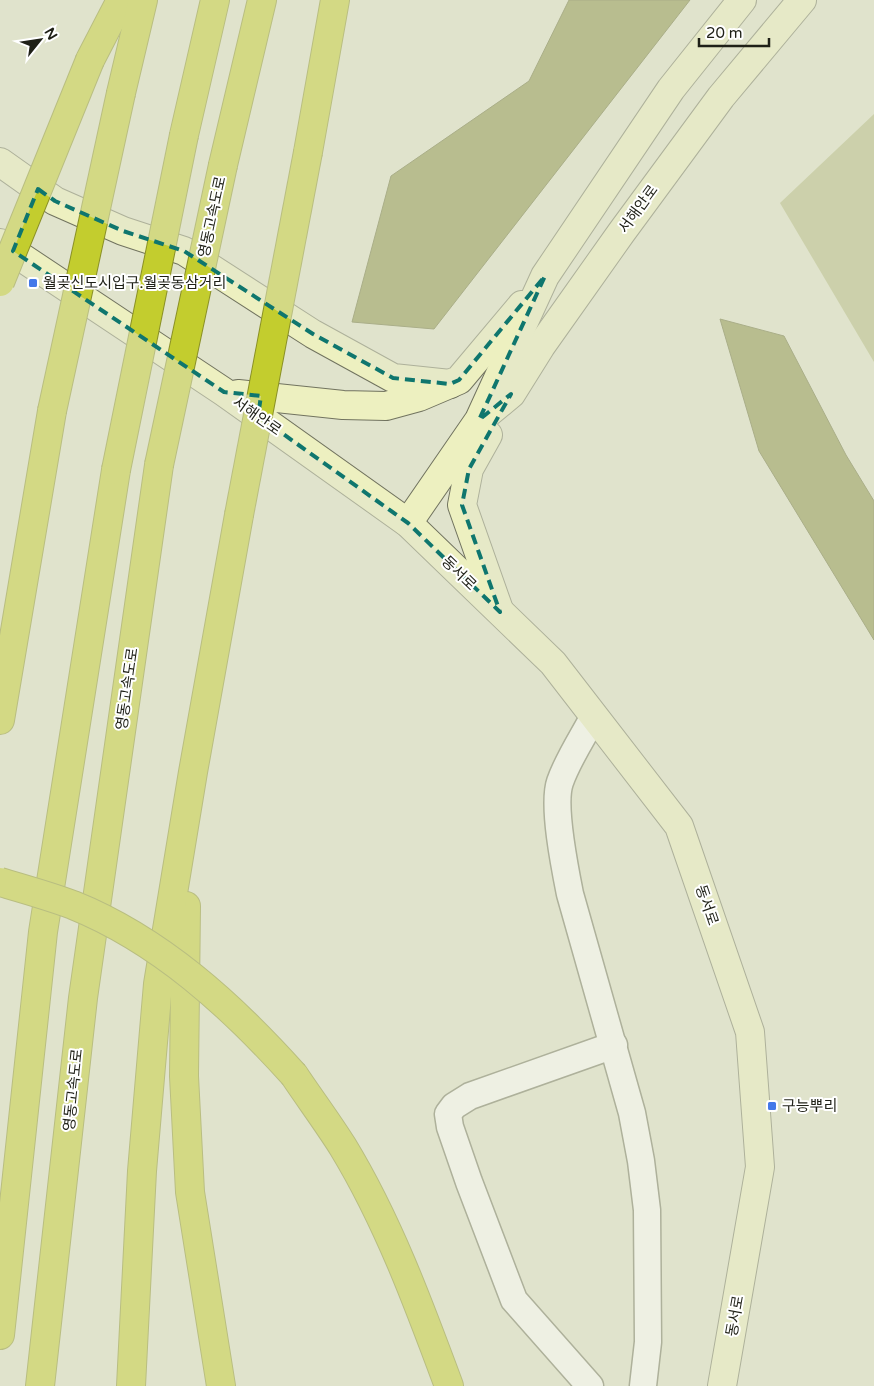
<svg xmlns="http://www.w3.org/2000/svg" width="874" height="1386" viewBox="0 0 874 1386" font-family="'Varela Round','Noto Sans KR',sans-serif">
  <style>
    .green { fill: #b3b983 }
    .water { fill: #888e45; stroke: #686d37 }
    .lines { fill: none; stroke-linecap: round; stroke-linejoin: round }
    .street-casing { stroke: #71735f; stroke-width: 29 }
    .secondary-casing { stroke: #71735f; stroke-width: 30 }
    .highway-casing { stroke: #8a9026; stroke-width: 30 }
    .street { stroke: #fff; stroke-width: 26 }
    .secondary { stroke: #edf0c0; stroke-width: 28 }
    .highway { stroke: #c3cd2e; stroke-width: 28 }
    .highway-bridge-casing { stroke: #8a9026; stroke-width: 30; stroke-linecap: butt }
    .highway-bridge { stroke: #c3cd2e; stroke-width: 28 }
    .marked { fill: none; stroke: #0f766e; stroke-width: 4; stroke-dasharray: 10 6; stroke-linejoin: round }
    .poi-dot { fill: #4378e9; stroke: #fff; stroke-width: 2 }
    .labels { text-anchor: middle; stroke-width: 4; stroke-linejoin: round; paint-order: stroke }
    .street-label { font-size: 15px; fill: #1f2017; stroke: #fff }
    .poi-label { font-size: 15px; fill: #1f2017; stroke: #fff; text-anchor: start }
  </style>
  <rect width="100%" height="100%" fill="#e0e3cc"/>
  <!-- green -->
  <polygon class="green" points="874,114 874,362 780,203"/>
  <!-- water -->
  <g class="water">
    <polygon points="569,0 690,0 434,329 352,322 391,176 529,81"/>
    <polygon points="720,319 784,336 846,455 874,501 874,640 759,451"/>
  </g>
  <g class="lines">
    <!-- street casing -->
    <g class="street-casing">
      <g id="street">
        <path d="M 594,716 C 583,737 568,759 560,782 C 552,805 565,869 570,894 L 632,1113 L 641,1161 L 647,1210 L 648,1342 L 643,1386"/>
        <polyline points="590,1386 514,1300 469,1182 450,1127 448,1114 454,1106 470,1096 614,1045"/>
      </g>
    </g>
    <!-- secondary casing -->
    <g class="secondary-casing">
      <g id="secondary">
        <polyline points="0,162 55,201 123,231 184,251 313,334 393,378 450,384"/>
        <polyline points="0,243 224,392 408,523 553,663 679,826 750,1032 760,1167 722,1386"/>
        <polyline points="238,394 343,405 386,406 419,397 459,380 522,305"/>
        <polyline points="488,413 511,394 541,346 621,233 721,97 802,0"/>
        <polyline points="488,435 469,469 462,505 498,607"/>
        <polyline points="408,523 479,420 545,276 671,89 742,0"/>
      </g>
    </g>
    <!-- highway casing -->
    <g class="highway-casing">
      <g id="highway">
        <polyline points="90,60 121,0"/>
        <polyline points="121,93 143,0"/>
        <polyline points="184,135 215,0"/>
        <polyline points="308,152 335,0"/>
        <polyline points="223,165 262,0"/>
        <polyline points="0,720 52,411"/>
        <polyline points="186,906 184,1076 190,1192 221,1386"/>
        <path d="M 294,1075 C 310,1099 328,1123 343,1147 C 388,1221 419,1305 449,1386"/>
        <polyline points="0,1335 43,932 116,470"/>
        <polyline points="40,1386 83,998 159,465"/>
        <polyline points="131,1386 142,1171 158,984 193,772 239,515"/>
      </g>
    </g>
    <!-- street -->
    <use href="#street" class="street"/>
    <!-- secondary -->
    <use href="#secondary" class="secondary"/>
    <!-- highway -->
    <use href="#highway" class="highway"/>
    <!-- highway-bridge casing -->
    <g class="highway-bridge-casing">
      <g id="highway-bridge">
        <polyline points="0,282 90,60"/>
        <polyline points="52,411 121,93"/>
        <polyline points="159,465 223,165"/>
        <polyline points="116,470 184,135"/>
        <polyline points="239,515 308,152"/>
        <path d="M 0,882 C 24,889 49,896 73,905 C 160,940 232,1006 294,1075"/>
      </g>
    </g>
    <!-- highway-bridge -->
    <use href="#highway-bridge" class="highway-bridge"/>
  </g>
  <!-- marked area -->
  <path d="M0 0H874V1386H0ZM 38,189 L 55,201 L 123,231 L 184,251 L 313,334 L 393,378 L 450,384 L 459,380 L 545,276 L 479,420 L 511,394 L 469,469 L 462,505 L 500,612 L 408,523 L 258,416 L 261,396 L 224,392 L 13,251 Z" fill="#e0e3cc" fill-opacity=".55" fill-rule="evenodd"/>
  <path class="marked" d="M 38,189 L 55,201 L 123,231 L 184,251 L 313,334 L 393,378 L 450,384 L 459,380 L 545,276 L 479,420 L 511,394 L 469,469 L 462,505 L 500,612 L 408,523 L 258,416 L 261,396 L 224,392 L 13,251 Z"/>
  <!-- markers -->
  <g class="poi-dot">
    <rect x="28" y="278" width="10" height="10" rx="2.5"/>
    <rect x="767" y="1101" width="10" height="10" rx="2.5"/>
  </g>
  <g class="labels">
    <!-- street labels -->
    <g class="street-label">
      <text transform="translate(638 209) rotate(-54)" y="5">서해안로</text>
      <text transform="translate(212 217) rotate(-78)" y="5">영동고속도로</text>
      <text transform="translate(257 416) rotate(35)" y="5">서해안로</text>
      <text transform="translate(459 573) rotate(44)" y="5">동서로</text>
      <text transform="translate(127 689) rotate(-82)" y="5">영동고속도로</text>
      <text transform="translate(707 905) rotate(71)" y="5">동서로</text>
      <text transform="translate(73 1090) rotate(-84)" y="5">영동고속도로</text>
      <text transform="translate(735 1316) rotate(-80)" y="5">동서로</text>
    </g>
    <!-- poi labels -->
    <g class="poi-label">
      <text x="43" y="288">월곶신도시입구.월곶동삼거리</text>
      <text x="782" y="1111">구능뿌리</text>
    </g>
  </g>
  <!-- north arrow -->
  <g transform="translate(40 40) rotate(60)" stroke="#ffffff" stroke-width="4" paint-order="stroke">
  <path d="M0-4L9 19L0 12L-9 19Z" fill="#1f2017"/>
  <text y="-8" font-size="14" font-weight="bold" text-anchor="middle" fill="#1f2017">N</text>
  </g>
  <!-- scale -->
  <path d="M699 38v8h70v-8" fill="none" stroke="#1f2017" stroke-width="2.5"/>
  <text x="706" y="38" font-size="15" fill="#1f2017" stroke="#ffffff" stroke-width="4" paint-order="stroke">20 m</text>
</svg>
